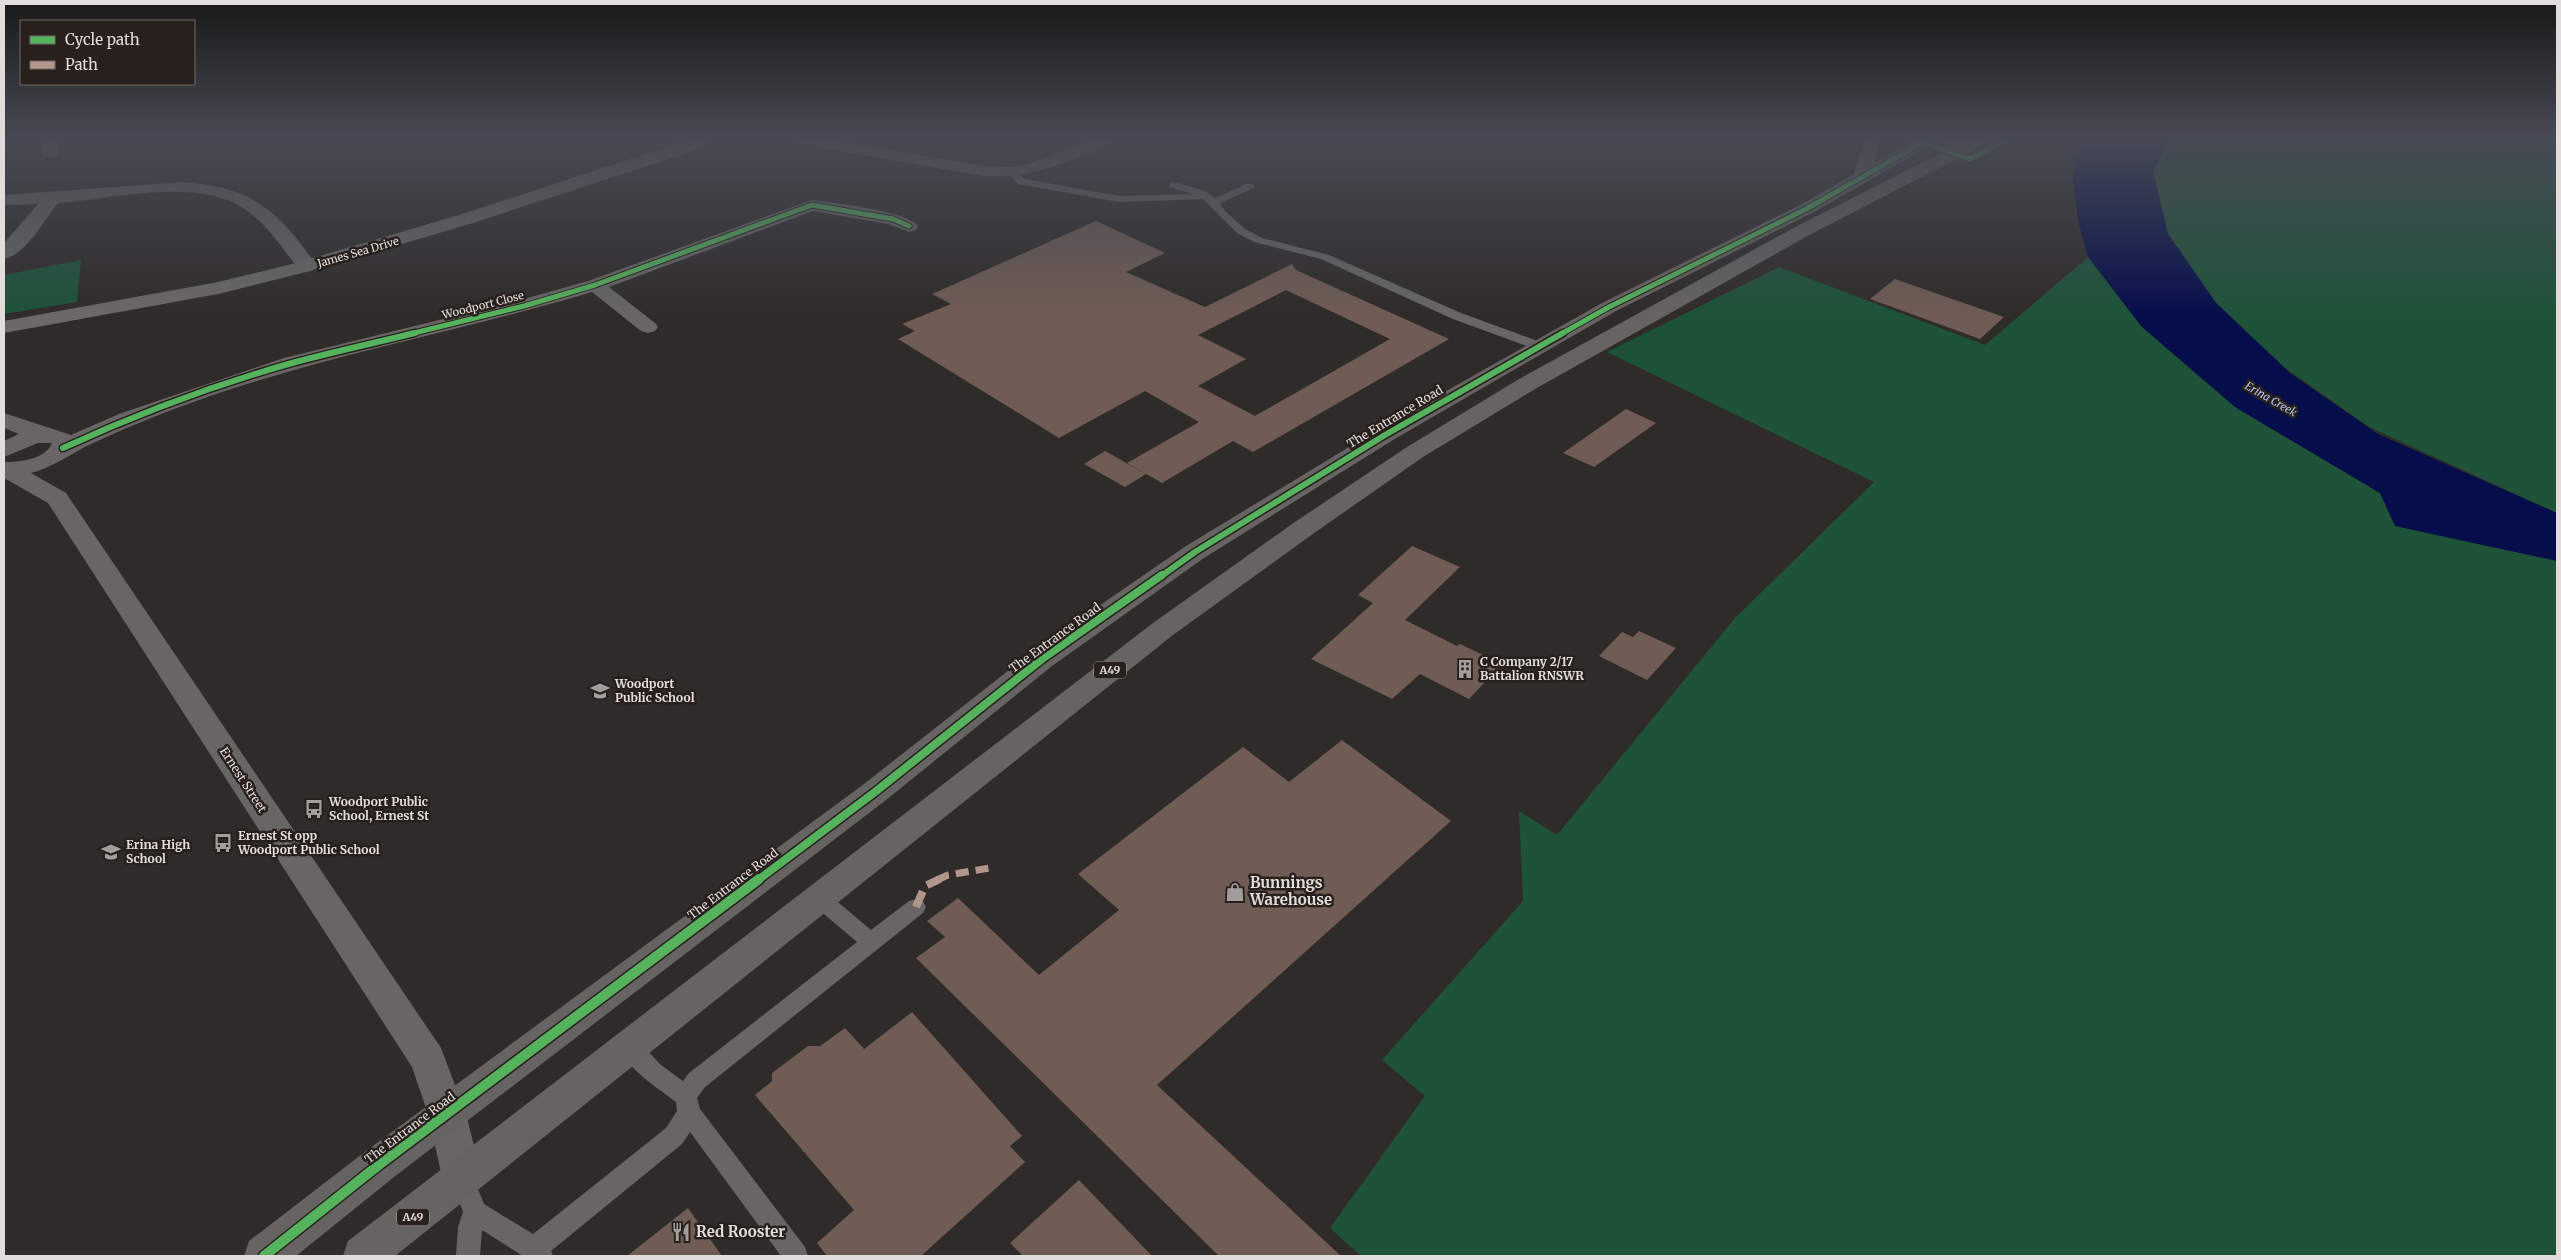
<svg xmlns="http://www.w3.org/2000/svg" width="2561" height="1260" viewBox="0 0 2561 1260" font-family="Merriweather,serif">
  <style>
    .green { fill: #1e5339 }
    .water { fill: #050e4b }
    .building { fill: #6f5c54; fill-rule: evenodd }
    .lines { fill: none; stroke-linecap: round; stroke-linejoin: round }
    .lane { fill: #686665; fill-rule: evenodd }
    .street { fill: #686665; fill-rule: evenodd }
    .secondary { fill: #6b6967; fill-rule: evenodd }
    .highway { fill: #666462; fill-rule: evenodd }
    .quiet-far1 { stroke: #b2968c; stroke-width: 7; stroke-dasharray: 13 7; stroke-linecap: butt }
    .quiet { stroke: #b2968c; stroke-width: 8; stroke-dasharray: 17 8; stroke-linecap: butt }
    .cycleway-far3-casing { stroke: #28201d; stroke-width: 7 }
    .cycleway-far2-casing { stroke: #28201d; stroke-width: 9 }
    .cycleway-far1-casing { stroke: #28201d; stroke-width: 11 }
    .cycleway-casing { stroke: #28201d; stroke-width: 13 }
    .cycleway-far3 { stroke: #56b35d; stroke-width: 5 }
    .cycleway-far2 { stroke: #56b35d; stroke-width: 6 }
    .cycleway-far1 { stroke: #56b35d; stroke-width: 8 }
    .cycleway { stroke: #56b35d; stroke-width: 10 }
    .labels { text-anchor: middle; stroke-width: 5; stroke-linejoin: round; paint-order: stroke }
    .far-street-label { font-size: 11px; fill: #e2dcda; stroke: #28201d }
    .far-water-label { font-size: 11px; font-style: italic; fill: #b4c7ef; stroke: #28201d }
    .shield { fill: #28201d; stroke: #aaa4a1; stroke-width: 1 }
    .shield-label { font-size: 11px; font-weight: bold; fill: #e2dcda }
    .street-label { font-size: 12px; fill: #e2dcda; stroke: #28201d }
    .poi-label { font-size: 12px; font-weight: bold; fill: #e2dcda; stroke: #28201d; text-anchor: start }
    .near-poi-label { font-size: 15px; font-weight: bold; fill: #e2dcda; stroke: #28201d; text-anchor: start }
  </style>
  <rect width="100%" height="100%" fill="#2f2b29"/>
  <!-- green -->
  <g class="green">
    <polygon points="2171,140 2557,140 2557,513 2369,427 2284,367 2216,303 2168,234 2153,171"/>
    <polygon points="2088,257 2142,327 2235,407 2380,493 2395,526 2557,561 2557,1256 1361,1256 1330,1228 1425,1096 1382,1060 1523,901 1519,811 1557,835 1735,618 1874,482 1607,352 1779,267 1985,345"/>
    <polygon points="81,260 77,302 4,314 4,275"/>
  </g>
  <!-- water -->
  <polygon class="water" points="2080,140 2171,140 2153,171 2168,234 2216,303 2290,373 2378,434 2557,513 2557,561 2395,526 2380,493 2235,407 2142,327 2088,257 2078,221 2073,179"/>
  <!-- building -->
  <g class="building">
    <path d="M 1096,221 L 1165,253 L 1126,272 L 1205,307 L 1292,264 L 1296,270 L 1449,339 L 1253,452 L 1233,441 L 1162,483 L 1127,463 L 1199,422 L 1145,391 L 1059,438 L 898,339 L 915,331 L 902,324 L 951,304 L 932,294 ZM 1286,290 L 1390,339 L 1255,416 L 1198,386 L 1246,359 L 1198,335 Z"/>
    <polygon points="1895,279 2004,317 1980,339 1870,299"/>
    <polygon points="1626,409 1656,423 1594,467 1563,453"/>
    <polygon points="1105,451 1146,474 1125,487 1084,464"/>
    <polygon points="1412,546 1460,567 1405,620 1457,646 1460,644 1502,664 1469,699 1420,674 1392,699 1311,659 1373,603 1358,595"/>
    <polygon points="1639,631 1676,648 1647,680 1599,656 1622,632 1633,637"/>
    <polygon points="1342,740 1451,821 1157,1085 1341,1256 1219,1256 916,958 945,937 927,921 958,898 1039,975 1119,910 1078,874 1243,747 1289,782"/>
    <polygon points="912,1012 1022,1136 1010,1146 1025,1162 921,1256 827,1256 817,1243 854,1210 755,1095 772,1081 772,1073 808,1046 820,1046 845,1028 864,1049"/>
    <polygon points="1079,1180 1152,1256 1023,1256 1010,1243"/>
    <polygon points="688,1208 722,1256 627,1256"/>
  </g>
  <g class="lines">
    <!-- lane -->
    <g class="lane">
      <polygon points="1012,169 1025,179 1119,196 1193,194 1170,187 1170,183 1174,182 1205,191 1215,198 1246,184 1254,184 1254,188 1220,203 1225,211 1245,229 1262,238 1329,255 1461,313 1543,343 1545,346 1543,349 1535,349 1453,319 1321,259 1254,242 1237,233 1203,199 1119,202 1018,184 1007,172"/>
      <path d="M 819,890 L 826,892 L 871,930 L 909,901 L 916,899 L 923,901 L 926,907 L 923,913 L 705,1087 L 697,1098 L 700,1109 L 805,1247 L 808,1256 L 781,1256 L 690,1132 L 682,1144 L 551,1251 L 553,1256 L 523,1256 L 482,1230 L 480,1256 L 456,1256 L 458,1227 L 463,1212 L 450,1177 L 454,1169 L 462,1166 L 470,1169 L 484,1204 L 533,1234 L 666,1128 L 677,1111 L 676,1102 C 656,1087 629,1070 618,1047 L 621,1040 L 629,1037 L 637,1040 L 661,1065 L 683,1081 L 689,1073 L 857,942 L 812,904 L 809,898 L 812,892 Z"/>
    </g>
    <!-- street -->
    <g class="street">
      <polygon points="42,140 58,140 59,153 56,157 44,157 41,153"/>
      <path d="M 796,140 L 833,140 L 984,166 L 1012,167 L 1028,164 L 1091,140 L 1114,140 L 1112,144 C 1064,162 1037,178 984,176 L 804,145 L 798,144 Z"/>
      <path d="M 183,182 C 252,187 278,210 317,266 L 314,270 L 300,270 C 282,249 267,223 243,208 C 196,177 111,199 58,203 C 44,220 27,254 4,259 L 4,243 L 38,204 L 4,205 L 4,195 Z"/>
      <path d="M 812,200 C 833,203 908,211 918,226 L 916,230 L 909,232 L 888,224 L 813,211 L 609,287 L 655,323 L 658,327 L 655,331 L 648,333 L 641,331 L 592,292 C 469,329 343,352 222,392 C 177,407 134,424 91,444 C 70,454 54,467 31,473 L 66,493 L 441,1048 L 466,1114 L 482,1177 L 476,1190 L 462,1196 L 448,1190 L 442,1177 L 428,1114 L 412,1067 L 48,503 L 4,478 L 4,462 C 19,462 45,460 52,443 L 38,443 L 4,457 L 4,441 L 19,434 L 4,428 L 4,413 L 71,435 L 119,414 L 284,358 L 517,301 L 588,281 Z"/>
    </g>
    <!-- secondary -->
    <g class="secondary">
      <polygon points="688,140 710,140 708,144 687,153 473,223 310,271 218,294 4,333 4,321 218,282 296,263 459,215"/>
      <path d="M 1942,140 C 1953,140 1969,136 1976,146 L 1974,150 L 1968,151 L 1944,144 Z"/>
    </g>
    <!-- highway -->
    <g class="highway">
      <polygon points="1864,140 1880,140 1875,163 1915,140 1935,140 1933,144 1814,212 1616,311 1505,375 1393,440 1204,558 1052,666 886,800 394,1177 296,1256 244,1256 249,1241 366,1151 864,784 1032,652 1186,546 1377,430 1602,303 1802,204 1854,174"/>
      <polygon points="1967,140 1988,140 1986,144 1811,234 1535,389 1423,457 1310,536 1173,635 395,1256 343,1256 348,1241 1153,623 1292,524 1407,447 1519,379 1797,226"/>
    </g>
    <!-- quiet-far1 -->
    <polyline class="quiet-far1" points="937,880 948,875 990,868"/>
    <!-- quiet -->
    <polyline class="quiet" points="916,907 925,886 940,879"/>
    <!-- cycleway-far3 casing -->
    <g class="cycleway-far3-casing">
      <g id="cycleway-far3">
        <polyline points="1918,141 1970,159 2007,140"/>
        <polyline points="410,334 524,306 595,285 812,205 893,219 909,226"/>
        <polyline points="1561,334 1609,307 1808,208 1927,140"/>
      </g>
    </g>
    <!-- cycleway-far2 casing -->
    <g class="cycleway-far2-casing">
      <g id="cycleway-far2">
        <path d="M 63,448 C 137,414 214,385 292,363 C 333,352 374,343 415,333"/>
        <polyline points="1160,577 1195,552 1385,435 1563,333"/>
      </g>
    </g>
    <!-- cycleway-far1 casing -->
    <g class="cycleway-far1-casing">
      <polyline id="cycleway-far1" points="758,880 875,792 1042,659 1162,575"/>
    </g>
    <!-- cycleway casing -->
    <g class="cycleway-casing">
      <polyline id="cycleway" points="264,1256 380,1164 759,879"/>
    </g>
    <!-- cycleway-far3 -->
    <use href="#cycleway-far3" class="cycleway-far3"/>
    <!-- cycleway-far2 -->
    <use href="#cycleway-far2" class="cycleway-far2"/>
    <!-- cycleway-far1 -->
    <use href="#cycleway-far1" class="cycleway-far1"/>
    <!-- cycleway -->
    <use href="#cycleway" class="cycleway"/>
  </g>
  <!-- sky -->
  <linearGradient id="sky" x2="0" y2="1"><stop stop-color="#1a1817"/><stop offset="0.44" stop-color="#474a54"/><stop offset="1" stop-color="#474a54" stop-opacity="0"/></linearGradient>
  <rect width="2561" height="316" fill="url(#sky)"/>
  <!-- icons -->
  <defs>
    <g id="building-bare" transform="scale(1.5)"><path d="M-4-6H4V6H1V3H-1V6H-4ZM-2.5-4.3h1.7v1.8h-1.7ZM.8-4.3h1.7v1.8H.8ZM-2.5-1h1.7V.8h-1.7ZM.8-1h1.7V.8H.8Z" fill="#a39e9c" stroke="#28201d" stroke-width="2.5" paint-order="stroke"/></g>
    <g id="school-bare" transform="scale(1.5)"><path d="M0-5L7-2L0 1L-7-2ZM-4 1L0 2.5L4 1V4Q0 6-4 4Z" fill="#a39e9c" stroke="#28201d" stroke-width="2.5" paint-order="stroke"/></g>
    <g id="bus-bare" transform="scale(1.5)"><path d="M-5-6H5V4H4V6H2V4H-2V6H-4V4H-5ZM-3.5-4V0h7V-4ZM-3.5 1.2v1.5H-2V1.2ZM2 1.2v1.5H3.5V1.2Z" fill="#a39e9c" stroke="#28201d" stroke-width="2.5" paint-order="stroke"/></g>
    <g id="shop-bare" transform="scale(1.5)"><path d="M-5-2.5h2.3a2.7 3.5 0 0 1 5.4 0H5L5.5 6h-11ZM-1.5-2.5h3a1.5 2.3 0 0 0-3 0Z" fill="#a39e9c" stroke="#28201d" stroke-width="2.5" paint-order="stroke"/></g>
    <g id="restaurant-bare" transform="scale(1.5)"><path d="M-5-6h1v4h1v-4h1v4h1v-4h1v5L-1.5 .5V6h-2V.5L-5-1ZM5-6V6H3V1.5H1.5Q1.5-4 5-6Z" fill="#a39e9c" stroke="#28201d" stroke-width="2.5" paint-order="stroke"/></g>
  </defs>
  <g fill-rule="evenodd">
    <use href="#building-bare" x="1465" y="669"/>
    <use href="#school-bare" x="600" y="691"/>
    <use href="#bus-bare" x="314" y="809"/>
    <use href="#bus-bare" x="223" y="843"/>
    <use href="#school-bare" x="111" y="852"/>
    <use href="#shop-bare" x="1235" y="892"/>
    <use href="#restaurant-bare" x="681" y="1232"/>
  </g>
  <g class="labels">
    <!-- far-street labels -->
    <g class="far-street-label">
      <text transform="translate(358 252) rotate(-16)" y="4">James Sea Drive</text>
      <text transform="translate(483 305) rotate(-14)" y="4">Woodport Close</text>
    </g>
    <!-- far-water labels -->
    <g class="far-water-label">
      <text transform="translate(2271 399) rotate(30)" y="4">Erina Creek</text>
    </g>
    <!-- shield labels -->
    <g class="shield">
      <rect x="1094" y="661.5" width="32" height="17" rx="4"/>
      <rect x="397" y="1208.5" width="32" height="17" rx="4"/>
    </g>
    <g class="shield-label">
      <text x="1110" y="674">A49</text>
      <text x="413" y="1221">A49</text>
    </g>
    <!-- street labels -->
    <g class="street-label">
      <text transform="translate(1395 417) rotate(-31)" y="4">The Entrance Road</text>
      <text transform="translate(1055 638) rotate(-36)" y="4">The Entrance Road</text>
      <text transform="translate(243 780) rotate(57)" y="4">Ernest Street</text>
      <text transform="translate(733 884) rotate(-37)" y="4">The Entrance Road</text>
      <text transform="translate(410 1128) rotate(-37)" y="4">The Entrance Road</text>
    </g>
    <!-- poi labels -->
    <g class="poi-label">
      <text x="1480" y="666">C Company 2/17<tspan x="1480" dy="14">Battalion RNSWR</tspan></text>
      <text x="615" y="688">Woodport<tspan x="615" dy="14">Public School</tspan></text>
      <text x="329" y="806">Woodport Public<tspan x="329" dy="14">School, Ernest St</tspan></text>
      <text x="238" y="840">Ernest St opp<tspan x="238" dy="14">Woodport Public School</tspan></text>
      <text x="126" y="849">Erina High<tspan x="126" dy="14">School</tspan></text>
    </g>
    <!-- near-poi labels -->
    <g class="near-poi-label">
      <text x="1250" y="888">Bunnings<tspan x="1250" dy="17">Warehouse</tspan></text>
      <text x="696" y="1237">Red Rooster</text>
    </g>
  </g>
  <!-- border -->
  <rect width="2561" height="1260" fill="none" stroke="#e2dcda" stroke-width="10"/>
  <!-- legend -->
  <rect x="20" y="20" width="175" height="65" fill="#28201d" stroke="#726b69"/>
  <rect x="30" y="36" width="25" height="8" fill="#56b35d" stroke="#726b69"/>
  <text x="65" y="45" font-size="15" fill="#e2dcda">Cycle path</text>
  <rect x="30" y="61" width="25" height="8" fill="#b2968c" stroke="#726b69"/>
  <text x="65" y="70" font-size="15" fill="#e2dcda">Path</text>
</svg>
